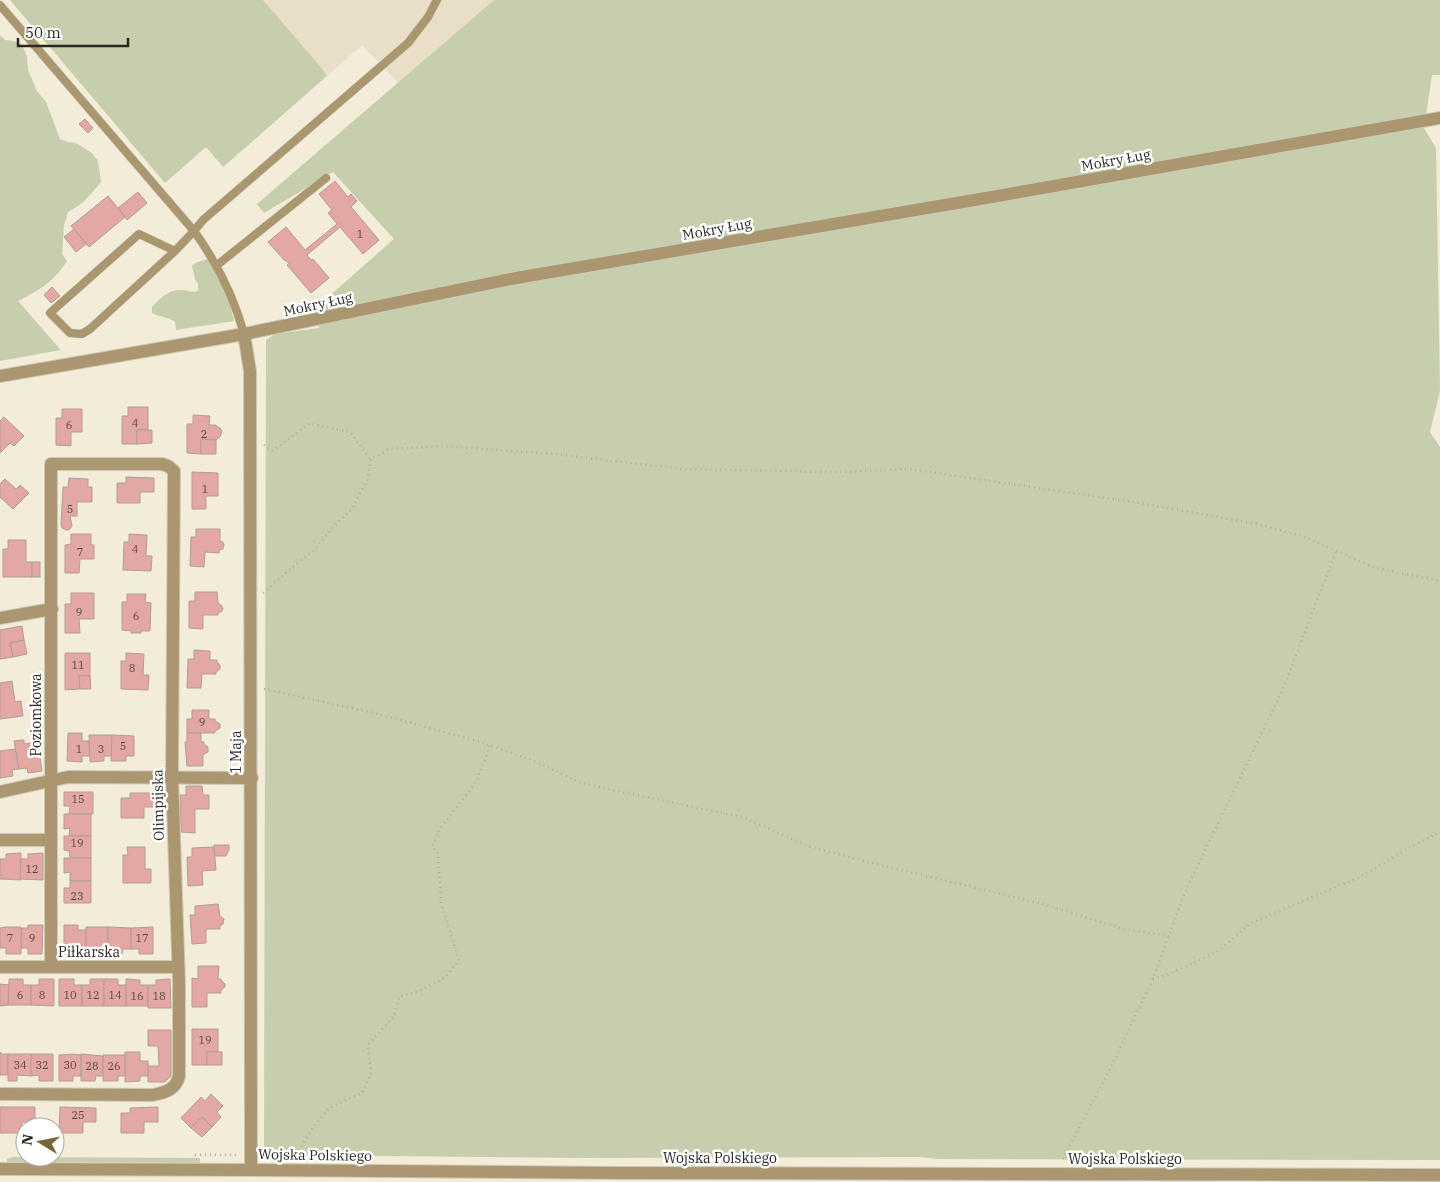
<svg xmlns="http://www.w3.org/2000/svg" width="1440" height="1182" viewBox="0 0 1440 1182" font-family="'IBM Plex Serif',serif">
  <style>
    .built { fill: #e8dfc6 }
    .green { fill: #c6cead }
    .building { fill: #e3a8a3; stroke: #b29c9a }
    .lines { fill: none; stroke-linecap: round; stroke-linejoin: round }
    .service-casing { stroke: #cfc9b8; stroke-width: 9 }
    .minor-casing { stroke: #cfc9b8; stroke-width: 14 }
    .path { stroke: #b2ac9d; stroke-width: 2.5; stroke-dasharray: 1 4; stroke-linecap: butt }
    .service { stroke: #aa9770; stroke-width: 8 }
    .minor { stroke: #aa9770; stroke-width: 12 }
    .labels { text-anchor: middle; stroke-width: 5; stroke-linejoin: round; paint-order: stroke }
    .number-label { font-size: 11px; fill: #584741 }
    .street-label { font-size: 14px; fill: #2a2720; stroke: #fff }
  </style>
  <rect width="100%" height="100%" fill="#f3ecd9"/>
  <!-- built -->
  <polygon class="built" points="263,0 494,0 398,83 362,45 327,76 320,66"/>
  <!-- green -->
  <g class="green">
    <polygon points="10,0 263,0 320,66 327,76 223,167 206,147 165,183"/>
    <polygon points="494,0 1440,0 1440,75 1432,75 1424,128 1436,148 1440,391 1430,432 1440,447 1440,1160 939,1159 919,1157 584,1158 281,1155 264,1148 266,340 275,334 319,328 319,305 394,239 333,172 264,213 257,204"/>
    <path d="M 0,35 L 5,40 L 13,41 L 21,43 L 27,56 L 28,70 L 37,91 L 46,102 L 60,139 L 68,142 L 76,143 L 92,153 L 98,161 L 101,182 L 90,195 L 81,204 L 68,212 L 64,225 L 62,254 L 67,261 C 56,280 38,291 18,301 L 61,350 L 0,361 Z"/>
    <path d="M 207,259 C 219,268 231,305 234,321 L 176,330 L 175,322 C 168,317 160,317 152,313 L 152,307 C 159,299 169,289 181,290 C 187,290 191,293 198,291 L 198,284 L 195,279 L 192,266 L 195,263 Z"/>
    <polygon points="13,1157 200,1158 200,1163 7,1162 7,1159"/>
  </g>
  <!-- building -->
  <g class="building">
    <polygon points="85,119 93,128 88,133 79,124"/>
    <polygon points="335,181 348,197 351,194 357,201 351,207 379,240 363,254 340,227 307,255 311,260 313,259 329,278 311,293 287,265 289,264 286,260 285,261 268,242 286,227 305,250 337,224 328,213 332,210 319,194"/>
    <polygon points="138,192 147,203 127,220 118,208"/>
    <polygon points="108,196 125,217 89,247 71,226"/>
    <polygon points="74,229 86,244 76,252 64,237"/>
    <polygon points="52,287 60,296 51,303 44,295"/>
    <polygon points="128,407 148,407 148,430 137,430 137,444 122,444 122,416 128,416"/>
    <polygon points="62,409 82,409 82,432 71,432 71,446 56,445 56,418 62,418"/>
    <polygon points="193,415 210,416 209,425 216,425 216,426 220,428 222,431 220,437 216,440 201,439 201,454 187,453 187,424 193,424"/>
    <polygon points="4,417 24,436 14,446 10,443 0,453 0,421"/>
    <polygon points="137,430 152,430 152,443 137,444"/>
    <polygon points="201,439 216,440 216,454 201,454"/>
    <polygon points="192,472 218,473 218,496 206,496 206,509 192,509"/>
    <polygon points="126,477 154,478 154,492 140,492 140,503 117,503 117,483 126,483"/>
    <polygon points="69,478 88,479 88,487 92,487 92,502 77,502 77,516 70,516 72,526 69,530 66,530 62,528 61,525 63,487 68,487"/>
    <polygon points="5,479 16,489 20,485 29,493 13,509 0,497 0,484"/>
    <polygon points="196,529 220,529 220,541 223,542 224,545 223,549 219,550 219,553 205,552 204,567 190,566 191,537 196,537"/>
    <polygon points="71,534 91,534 91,545 94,545 94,559 80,559 79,573 65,573 65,545 71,544"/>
    <polygon points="129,534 147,535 146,556 152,556 151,571 123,570 124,542 129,542"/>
    <polygon points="8,540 26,540 26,562 32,562 32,577 3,577 3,549 8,549"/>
    <rect x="32" y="562" width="8" height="15"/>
    <polygon points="195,592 217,592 218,603 221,605 223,608 222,611 218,613 218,615 203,615 203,629 189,628 189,601 195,601"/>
    <polygon points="71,593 94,593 94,619 79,619 80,633 65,633 65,604 71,604"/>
    <polygon points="127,594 146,594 145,602 151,603 150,631 141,631 141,633 131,633 131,631 122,630 122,602 127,602"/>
    <polygon points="22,626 24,640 10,643 13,657 0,659 0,630"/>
    <polygon points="24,640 27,654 13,657 10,643"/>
    <polygon points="194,650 210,651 210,660 217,660 217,662 220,665 220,669 216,672 216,674 202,674 201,688 187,688 188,659 194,659"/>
    <polygon points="65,653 90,653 90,676 79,676 80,689 65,690"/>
    <polygon points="126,653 144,654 143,675 149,675 148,690 121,689 121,661 126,661"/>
    <polygon points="79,676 90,676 91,689 80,689"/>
    <polygon points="12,681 15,702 21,701 23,716 0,719 0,683"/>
    <polygon points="192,710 209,710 209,719 215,719 215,721 220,724 220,728 215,731 215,733 187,733 187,719 192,719"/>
    <polygon points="68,733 82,733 82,741 89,741 90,756 82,756 82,762 67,761"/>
    <polygon points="187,733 201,733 201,742 204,742 204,744 208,747 208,752 204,754 203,756 203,766 187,766 185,742 187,742"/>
    <polygon points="89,735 112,735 112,756 104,756 104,761 90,762"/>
    <polygon points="112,735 134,736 134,756 126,756 126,761 111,761"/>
    <polygon points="24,740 24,744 38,742 42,771 28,773 27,768 19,769 14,741"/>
    <polygon points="15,749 19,769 12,770 13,776 0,778 0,751"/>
    <polygon points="186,786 202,786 203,795 209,795 209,809 195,809 195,833 181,832 180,795 186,795"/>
    <polygon points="64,792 93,792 93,814 69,814 70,806 64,806"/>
    <polygon points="130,793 157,793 157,807 144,807 144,818 121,818 121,798 130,798"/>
    <polygon points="64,814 91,814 91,836 69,836 70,828 64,829"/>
    <polygon points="64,836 91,836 91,858 70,858 69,851 64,850"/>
    <polygon points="214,845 229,845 229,850 226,856 214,856"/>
    <polygon points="127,847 145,847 145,869 151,869 151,883 123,883 123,855 128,855"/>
    <polygon points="214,847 216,870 202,871 203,885 188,886 187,857 192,857 192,848"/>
    <polygon points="21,853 21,880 0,879 0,859 6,859 6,854"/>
    <polygon points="43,853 43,880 20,879 21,859 28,859 28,854"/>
    <polygon points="64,858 91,858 91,881 70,881 70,872 64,873"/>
    <polygon points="70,881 91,881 91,903 64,903 64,888 70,888"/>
    <polygon points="218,904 220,916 224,919 223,924 220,926 220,929 206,929 206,943 192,944 190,915 195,915 195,906"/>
    <polygon points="28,925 43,925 42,954 28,954 28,948 21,948 21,928 28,928"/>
    <polygon points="64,925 78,925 78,930 86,930 86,948 78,948 78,954 64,954"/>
    <polygon points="6,927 21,927 21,954 6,954 6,948 0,948 0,928"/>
    <polygon points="86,927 108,927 108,948 101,949 101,954 86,954"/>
    <polygon points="108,927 131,928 131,949 123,949 122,954 108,954"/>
    <polygon points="153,927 153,954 139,954 139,949 131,949 131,928"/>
    <polygon points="198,966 219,966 218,979 221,979 221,980 225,984 225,987 221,990 221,993 207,993 207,1007 192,1007 192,978 198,979"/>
    <polygon points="9,979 23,979 23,985 31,985 31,1005 8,1005"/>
    <polygon points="39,979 54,979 54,1006 31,1005 31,985 39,985"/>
    <polygon points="59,979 74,979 74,985 82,985 82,1006 59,1006"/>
    <polygon points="90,979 104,979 104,1006 82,1006 82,985 90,985"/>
    <polygon points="104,979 118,979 118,985 126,985 126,1006 104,1006"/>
    <polygon points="126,979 140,980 140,985 148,985 148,1006 126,1006"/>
    <polygon points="170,979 171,1008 148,1008 148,985 156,985 156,980"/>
    <polygon points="0,984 9,985 8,1005 0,1006"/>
    <polygon points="192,1029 218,1029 218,1052 207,1052 207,1065 192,1065"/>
    <polygon points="148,1030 171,1030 171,1076 165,1082 148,1082 148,1066 159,1066 158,1046 148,1046"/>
    <polygon points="0,1052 1,1054 8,1054 8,1075 0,1075"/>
    <polygon points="125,1052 140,1052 140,1061 148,1061 148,1076 140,1076 140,1081 125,1082"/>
    <rect x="207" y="1052" width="15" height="13"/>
    <polygon points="8,1054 31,1054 31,1076 17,1075 17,1081 8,1081"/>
    <polygon points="31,1054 53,1054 53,1081 39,1081 39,1075 31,1076"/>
    <polygon points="73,1054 81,1055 81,1076 73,1076 73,1081 59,1081 59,1055"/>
    <polygon points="81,1054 103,1056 103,1076 96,1076 95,1081 81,1081"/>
    <polygon points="103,1056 103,1055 125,1055 125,1076 118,1076 118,1081 103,1081"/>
    <polygon points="211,1094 223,1106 217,1112 221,1117 212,1127 202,1117 191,1128 181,1118 201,1097 205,1101"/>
    <polygon points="0,1107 35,1107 35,1122 22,1122 22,1133 0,1133"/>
    <polygon points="60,1107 96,1108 96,1122 83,1122 83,1133 59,1133"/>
    <polygon points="158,1107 158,1122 144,1122 144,1133 121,1133 121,1113 130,1113 130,1108"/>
    <polygon points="202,1117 212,1127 202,1137 191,1128"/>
  </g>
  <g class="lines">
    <!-- service casing -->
    <g class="service-casing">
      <g id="service">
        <polyline points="0,5 194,231 175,251 90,329 82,334 70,333 50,313 139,234 175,251"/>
        <polyline points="216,266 326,178"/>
        <path d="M 244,334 C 234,297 217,263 194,231 L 203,220 L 408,43 L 428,17 L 437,0"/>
      </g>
    </g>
    <!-- minor casing -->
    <g class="minor-casing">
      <g id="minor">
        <polyline points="244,334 250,371 251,1170"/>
        <polyline points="0,376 244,334 516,278 986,198 1440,118"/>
        <polyline points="0,618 52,609"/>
        <polyline points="0,792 68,777 252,778"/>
        <polyline points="0,840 51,840"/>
        <polyline points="0,967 178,967"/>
        <path d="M 0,1094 L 152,1095 C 164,1093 176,1090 179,1076 L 179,983 L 172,777 L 174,471 L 168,466 L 162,464 L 51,464 C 51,632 51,799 51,967"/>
        <polyline points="0,1169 251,1170 619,1173 1440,1175"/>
      </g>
    </g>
    <!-- path -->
    <g class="path">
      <polyline points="264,445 272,451 310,423 350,432 370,459"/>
      <polyline points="263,593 294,566 315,550 332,528 351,510 367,480 371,459 389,449 443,446 554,454 681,469 837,472 909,469 1140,503 1257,524 1302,536 1376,568 1440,581"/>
      <polyline points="264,689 370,712 478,741 537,762 581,783 745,818 810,847 881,865 1043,904 1124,929 1169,936"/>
      <polyline points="1153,979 1167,975 1217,952 1251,923 1362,876 1410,847 1440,832"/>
      <polyline points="195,1155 239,1155"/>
      <polyline points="296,1155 314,1126 329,1108 362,1093 371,1073 368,1045 394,1016 399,997 419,991 444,978 459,961 441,903 438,854 432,846 442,826 477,781 490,745"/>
      <polyline points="1063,1159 1110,1069 1153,979 1185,892 1282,691 1336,551"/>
    </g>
    <!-- service -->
    <use href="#service" class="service"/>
    <!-- minor -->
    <use href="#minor" class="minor"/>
  </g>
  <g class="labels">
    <!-- number labels -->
    <g class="number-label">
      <text x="360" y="238">1</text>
      <text x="135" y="427">4</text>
      <text x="69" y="429">6</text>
      <text x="204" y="438">2</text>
      <text x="205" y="493">1</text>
      <text x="70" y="513">5</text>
      <text x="135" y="553">4</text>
      <text x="80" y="556">7</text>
      <text x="79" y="616">9</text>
      <text x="136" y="620">6</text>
      <text x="78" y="669">11</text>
      <text x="132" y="672">8</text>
      <text x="202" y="726">9</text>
      <text x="123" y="750">5</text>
      <text x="79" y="753">1</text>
      <text x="101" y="753">3</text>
      <text x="78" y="803">15</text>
      <text x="77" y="847">19</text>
      <text x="32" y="873">12</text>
      <text x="77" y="900">23</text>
      <text x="10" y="942">7</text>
      <text x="32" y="942">9</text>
      <text x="142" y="942">17</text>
      <text x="20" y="999">6</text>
      <text x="42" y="999">8</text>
      <text x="70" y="999">10</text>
      <text x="93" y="999">12</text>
      <text x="115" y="999">14</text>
      <text x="137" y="1000">16</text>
      <text x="159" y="1000">18</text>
      <text x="205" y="1044">19</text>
      <text x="20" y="1069">34</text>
      <text x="42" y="1069">32</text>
      <text x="70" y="1069">30</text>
      <text x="92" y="1070">28</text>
      <text x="114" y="1070">26</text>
      <text x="78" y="1119">25</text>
    </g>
    <!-- street labels -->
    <g class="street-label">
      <text transform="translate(1116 160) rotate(-10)" y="5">Mokry Ług</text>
      <text transform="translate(717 229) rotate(-10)" y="5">Mokry Ług</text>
      <text transform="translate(318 304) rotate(-12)" y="5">Mokry Ług</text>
      <text transform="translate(36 715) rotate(-90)" y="5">Poziomkowa</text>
      <text transform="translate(236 752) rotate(-90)" y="5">1 Maja</text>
      <text transform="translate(158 805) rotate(-91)" y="5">Olimpijska</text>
      <text x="89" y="957">Piłkarska</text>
      <text transform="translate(315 1155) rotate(1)" y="5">Wojska Polskiego</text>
      <text x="720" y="1163">Wojska Polskiego</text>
      <text x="1125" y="1164">Wojska Polskiego</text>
    </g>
  </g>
  <!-- north arrow -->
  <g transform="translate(40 1142) rotate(280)"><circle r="24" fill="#ffffff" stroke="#aaa9a6"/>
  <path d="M0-4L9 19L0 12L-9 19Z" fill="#786634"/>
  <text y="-8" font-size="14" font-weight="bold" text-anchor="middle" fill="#2a2720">N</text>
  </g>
  <!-- scale -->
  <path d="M18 38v8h110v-8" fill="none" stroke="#2a2720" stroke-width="2.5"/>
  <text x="25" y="38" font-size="15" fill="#2a2720" stroke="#ffffff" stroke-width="4" paint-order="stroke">50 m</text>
</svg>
